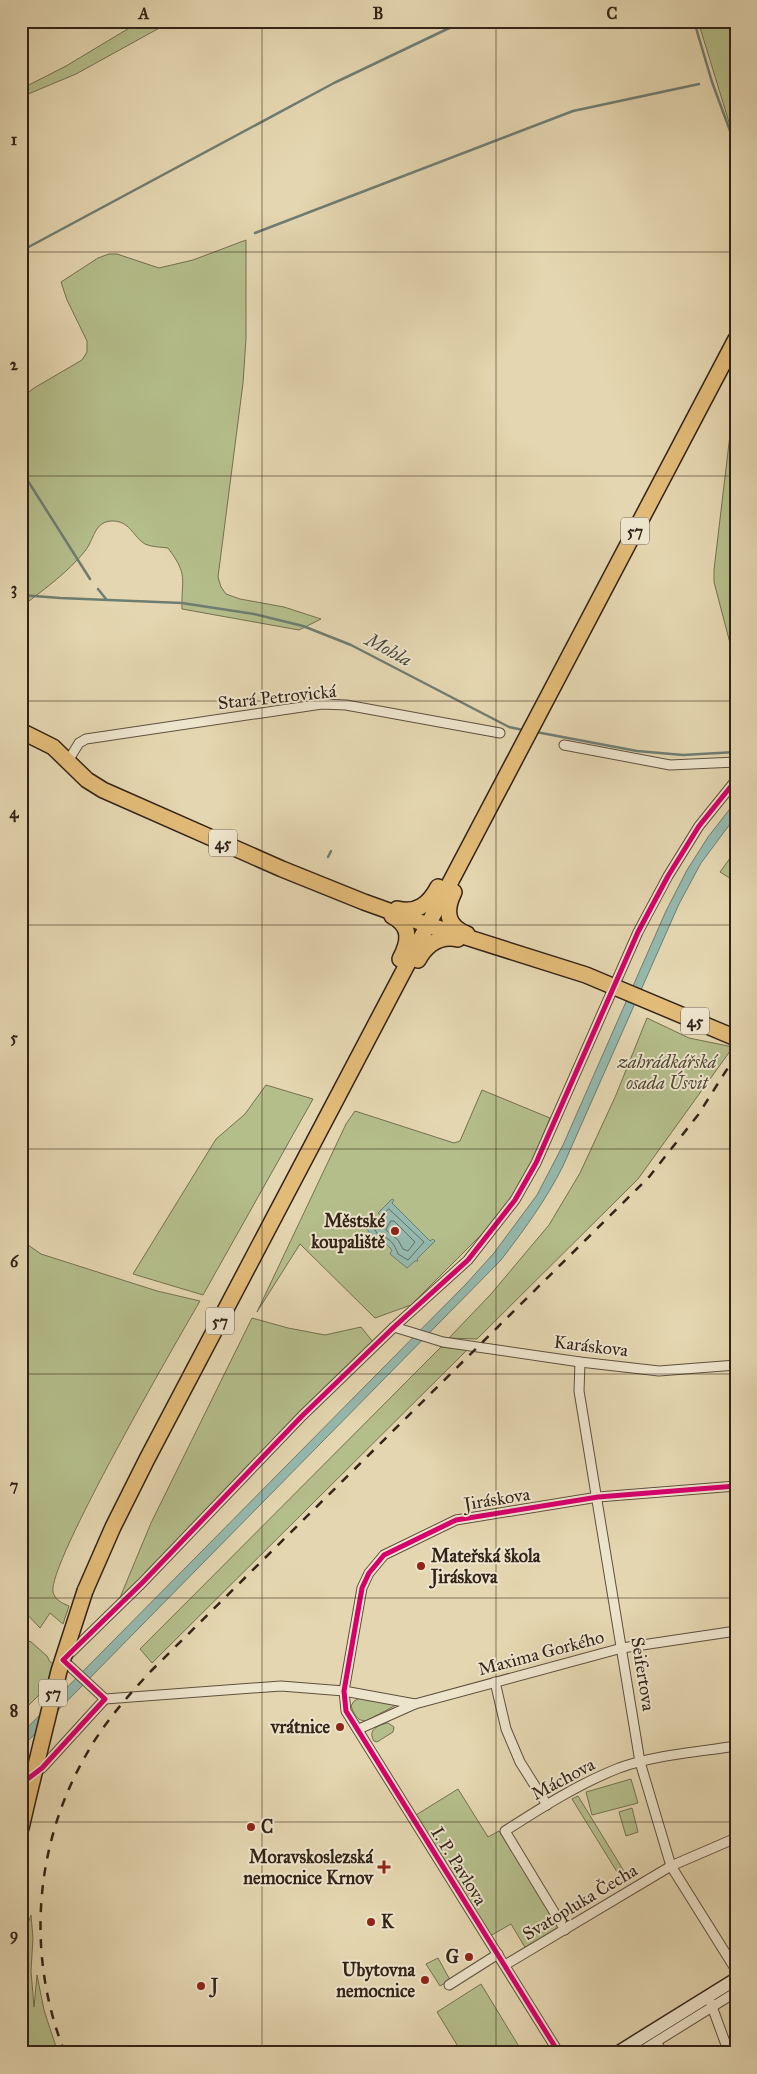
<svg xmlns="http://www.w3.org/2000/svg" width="757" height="2074" viewBox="0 0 757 2074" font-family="'IM FELL Great Primer',serif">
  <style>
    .green { fill: #b4be8b; stroke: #747052 }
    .water { fill: #95b9ae; stroke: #6e7d72 }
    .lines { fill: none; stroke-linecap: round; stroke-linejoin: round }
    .shore { stroke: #646e63; stroke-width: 1 }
    .stream { stroke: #6e7d72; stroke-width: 2.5 }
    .street-casing { stroke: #5f503e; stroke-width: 11 }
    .secondary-casing { stroke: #332318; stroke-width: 15 }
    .primary-casing { stroke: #332318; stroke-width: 18 }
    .street { stroke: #ede4cc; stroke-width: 9 }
    .secondary { stroke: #ede4cc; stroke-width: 12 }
    .primary { stroke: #e2bb78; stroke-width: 15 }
    .rail { stroke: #332318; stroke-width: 2.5; stroke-dasharray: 9 9; stroke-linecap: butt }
    .primary-bridge-casing { stroke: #332318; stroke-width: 18; stroke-linecap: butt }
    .primary-bridge { stroke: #e2bb78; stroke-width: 15 }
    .cycleway-casing { stroke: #ede4cc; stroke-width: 8 }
    .cycleway { stroke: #d6006c; stroke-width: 5 }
    .grid { fill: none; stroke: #332318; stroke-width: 1; stroke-opacity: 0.55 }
    .poi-dot { fill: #8f2418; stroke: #ede4cc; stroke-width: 2 }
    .labels { text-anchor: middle; stroke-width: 4; stroke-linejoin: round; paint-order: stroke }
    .shield { fill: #ede4cc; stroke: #6b5d4e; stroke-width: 1 }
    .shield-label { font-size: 16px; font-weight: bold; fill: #332318 }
    .street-label { font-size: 18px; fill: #332318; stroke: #ede4cc }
    .park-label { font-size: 18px; font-style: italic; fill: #534a35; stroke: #ede4cc }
    .poi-label { font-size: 18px; font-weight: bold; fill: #332318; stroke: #ede4cc; text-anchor: end }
    .water-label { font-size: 19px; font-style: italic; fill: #4c483e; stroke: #ede4cc }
    .neatline { fill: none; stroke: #332318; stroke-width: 2 }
    .grid-label { font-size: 16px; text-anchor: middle; font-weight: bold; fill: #332318 }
  </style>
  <rect width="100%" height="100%" fill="#e4d6b0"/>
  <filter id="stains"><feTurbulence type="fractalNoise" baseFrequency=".004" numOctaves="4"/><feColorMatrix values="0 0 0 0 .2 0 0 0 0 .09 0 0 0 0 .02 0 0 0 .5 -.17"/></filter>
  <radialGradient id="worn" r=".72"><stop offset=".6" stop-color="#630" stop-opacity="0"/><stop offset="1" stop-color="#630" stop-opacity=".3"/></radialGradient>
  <!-- green -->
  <g class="green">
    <polygon points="141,21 172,21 76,74 21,97 21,89 66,66"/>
    <polygon points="698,21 736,21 736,145"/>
    <path d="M 246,240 L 246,339 L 243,383 L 218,577 L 221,587 L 226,594 L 240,599 L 284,607 L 321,619 L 299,630 L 182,609 C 181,578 189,576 168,548 C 161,547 151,547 145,544 C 133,537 130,520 111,521 C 94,522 94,540 85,551 C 68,572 46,588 25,604 L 21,604 L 21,398 L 34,388 L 82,360 L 87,352 L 87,341 L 67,300 L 61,282 L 98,258 L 109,254 L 117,254 L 159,268 L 193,260 Z"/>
    <polygon points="736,384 736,666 714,582 714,570"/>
    <polygon points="736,850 736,882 720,872"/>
    <polygon points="647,1018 689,1038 733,1047 638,1179 477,1339 449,1338 491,1294 549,1225 580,1173 616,1095"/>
    <polygon points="266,1085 313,1099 203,1295 133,1274 216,1139 245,1114"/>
    <polygon points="482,1090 550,1118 526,1178 489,1227 411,1305 375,1318 300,1244 257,1312 346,1124 355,1111 454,1143 460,1141"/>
    <path d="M 21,1240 L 41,1254 L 157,1291 L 200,1301 C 178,1339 47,1565 53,1592 C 55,1600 62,1603 69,1606 L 63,1624 L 50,1613 L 40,1628 L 21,1608 Z"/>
    <polygon points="252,1318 288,1328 325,1335 361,1327 373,1342 119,1600 151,1523"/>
    <polygon points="441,1347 467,1350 152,1663 140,1649"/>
    <polygon points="30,1641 47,1656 50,1662 64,1670 21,1713 21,1650"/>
    <path d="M 362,1697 L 398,1704 L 366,1721 C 357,1721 354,1714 351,1706 L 354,1701 Z"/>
    <path d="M 388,1723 L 394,1727 L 393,1732 L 377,1742 L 374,1741 C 367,1730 378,1725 388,1723 Z"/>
    <polygon points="631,1779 638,1803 592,1815 586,1792"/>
    <polygon points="458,1789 488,1837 499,1831 559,1927 560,1929 526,1949 511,1924 490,1936 416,1815"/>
    <polygon points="578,1796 627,1876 622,1880 572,1799"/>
    <polygon points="632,1808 638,1832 626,1836 619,1812"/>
    <polygon points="31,1915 33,1938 31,1971 34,2007 37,1975 44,2010 58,2053 21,2053 21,1943"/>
    <polygon points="438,1958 450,1980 440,1986 426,1964"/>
    <polygon points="481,1984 523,2053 462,2053 437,2012"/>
  </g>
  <!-- water -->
  <g class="water">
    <path d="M 736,801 L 736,816 L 701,863 L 679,904 L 563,1166 C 546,1200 524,1230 501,1260 L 21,1748 L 21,1734 L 466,1284 L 494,1253 L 537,1195 L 563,1145 L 666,911 L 687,870 L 708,837 Z"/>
    <polygon points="392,1199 394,1200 392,1203 430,1241 433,1239 435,1241 417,1259 418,1261 415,1261 407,1268 390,1254 392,1250 384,1242 379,1244 365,1227 372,1219 370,1217 372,1215 379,1219 381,1216 378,1213"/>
  </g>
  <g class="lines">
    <!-- shore -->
    <g class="shore">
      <path d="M 389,1209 L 424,1242 L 408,1260 L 398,1254 C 395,1245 390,1237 379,1236 L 373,1227 L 375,1223 L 383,1221 L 386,1212 Z"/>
      <polygon points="391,1221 394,1221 415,1242 408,1251 403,1249 398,1240 386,1230"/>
    </g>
    <!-- stream -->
    <g class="stream">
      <polyline points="694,21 712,82 736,147"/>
      <polyline points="255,233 573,111 699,84"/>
      <polyline points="23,250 334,83 464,21"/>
      <polyline points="21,470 90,579"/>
      <polyline points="98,589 106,599"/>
      <polyline points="21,595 60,598 182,603 254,614 303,626 351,645 509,727 523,730"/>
      <polyline points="536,732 637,751 683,755 736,752"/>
      <polyline points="328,857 331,851"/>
    </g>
    <!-- street casing -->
    <g class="street-casing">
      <g id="street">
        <polyline points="564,745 670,765 736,762"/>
        <polyline points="68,761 79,743 86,739 322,704 346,705 500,733"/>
        <polyline points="394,1327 443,1342 580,1362 659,1371 736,1365"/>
        <polyline points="580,1362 579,1391 640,1762 671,1866 736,1970"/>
        <polyline points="495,1682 506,1729 520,1762 547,1805"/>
        <polyline points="105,1699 63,1660 142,1583 302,1416 394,1327 468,1260 515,1200 536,1163 638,932 668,876 699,826 736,780"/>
        <polyline points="105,1699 281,1686 344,1691 415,1704"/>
        <polyline points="359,1729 415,1704 622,1648 736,1631"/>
        <polyline points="21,1784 42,1768 105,1699"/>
        <path d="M 565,1930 L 505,1831 C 541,1808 578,1784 619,1768 C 655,1755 698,1752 736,1746"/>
        <polyline points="505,1965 671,1866 736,1838"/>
        <polyline points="449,1985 498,1954"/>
        <polyline points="710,2001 729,2053"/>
        <polyline points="656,2042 663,2053"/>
        <polyline points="559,2053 346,1711 344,1691 362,1588 369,1573 384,1555 456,1520 598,1497 736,1486"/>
        <polyline points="638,2053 736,1992"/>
      </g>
    </g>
    <!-- secondary casing -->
    <g class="secondary-casing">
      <polyline id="secondary" points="617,2053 736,1979"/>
    </g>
    <!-- primary casing -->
    <g class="primary-casing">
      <g id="primary">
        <polyline points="21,731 53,747 87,780 103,790 282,869 364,902 428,925 586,975 736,1038"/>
        <path d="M 454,892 C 445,910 446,926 467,934"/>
        <path d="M 397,909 C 417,914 429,904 438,887"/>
        <path d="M 392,916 C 412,926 409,942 400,959"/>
        <path d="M 418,960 C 427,944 440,935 458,939"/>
        <polyline points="85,1591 113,1527 147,1459 736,339"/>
        <polyline points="21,1828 28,1798"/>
      </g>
    </g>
    <!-- street -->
    <use href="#street" class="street"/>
    <!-- secondary -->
    <use href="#secondary" class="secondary"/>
    <!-- primary -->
    <use href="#primary" class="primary"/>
    <!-- rail -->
    <path class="rail" d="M 65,2053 C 26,1956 34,1845 86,1755 C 103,1724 127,1697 151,1671 L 649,1177 L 698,1115 L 736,1055"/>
    <!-- primary-bridge casing -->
    <g class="primary-bridge-casing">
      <polyline id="primary-bridge" points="28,1798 59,1671 85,1591"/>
    </g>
    <!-- primary-bridge -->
    <use href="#primary-bridge" class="primary-bridge"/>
    <!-- cycleway casing -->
    <g class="cycleway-casing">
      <g id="cycleway">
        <polyline points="21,1784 42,1768 105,1699 63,1660 142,1583 302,1416 394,1327 468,1260 515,1200 536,1163 638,932 668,876 699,826 736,780"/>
        <polyline points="559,2053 346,1711 344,1691 362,1588 369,1573 384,1555 456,1520 598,1497 736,1486"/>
      </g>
    </g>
    <!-- cycleway -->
    <use href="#cycleway" class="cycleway"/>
  </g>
  <!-- grid -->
  <path class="grid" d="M 262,21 L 262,2053M 496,21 L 496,2053M 21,252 L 736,252M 21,476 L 736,476M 21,701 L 736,701M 21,925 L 736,925M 21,1149 L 736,1149M 21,1374 L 736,1374M 21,1598 L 736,1598M 21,1822 L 736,1822"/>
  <!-- markers -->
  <g class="poi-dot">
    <circle cx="395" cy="1231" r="5"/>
    <circle cx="421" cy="1566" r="5"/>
    <circle cx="340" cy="1727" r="5"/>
    <circle cx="251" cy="1827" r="5"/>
    <path d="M381.5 1859.5h5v5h5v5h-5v5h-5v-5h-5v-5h5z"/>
    <circle cx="371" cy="1922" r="5"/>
    <circle cx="469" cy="1957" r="5"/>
    <circle cx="425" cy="1980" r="5"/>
    <circle cx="201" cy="1986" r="5"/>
  </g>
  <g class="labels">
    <!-- shield labels -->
    <g class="shield">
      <rect x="621" y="517.5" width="28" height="27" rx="4"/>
      <rect x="209" y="829.5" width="28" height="27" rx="4"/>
      <rect x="681" y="1007.5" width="28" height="27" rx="4"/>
      <rect x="206" y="1307.5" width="28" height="27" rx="4"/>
      <rect x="39" y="1679.5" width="28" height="27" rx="4"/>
    </g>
    <g class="shield-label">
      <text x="635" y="537">57</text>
      <text x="223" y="849">45</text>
      <text x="695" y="1027">45</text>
      <text x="220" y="1327">57</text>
      <text x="53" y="1699">57</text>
    </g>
    <!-- street labels -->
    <g class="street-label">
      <text transform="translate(277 697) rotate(-6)" y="6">Stará Petrovická</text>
      <text transform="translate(591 1346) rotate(7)" y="6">Karáskova</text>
      <text transform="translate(497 1499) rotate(-9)" y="6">Jiráskova</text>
      <text transform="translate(541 1653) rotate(-15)" y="6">Maxima Gorkého</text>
      <text transform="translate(643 1674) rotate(81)" y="6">Seifertova</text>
      <text transform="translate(563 1779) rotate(-28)" y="6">Máchova</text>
      <text transform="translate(459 1866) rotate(58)" y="6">I. P. Pavlova</text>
      <text transform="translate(580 1902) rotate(-31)" y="6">Svatopluka Čecha</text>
    </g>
    <!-- park labels -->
    <g class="park-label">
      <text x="667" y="1068">zahrádkářská<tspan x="667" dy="21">osada Úsvit</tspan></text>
    </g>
    <!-- poi labels -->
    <g class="poi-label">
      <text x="385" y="1227">Městské<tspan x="385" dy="21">koupaliště</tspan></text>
      <text x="431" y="1562" text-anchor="start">Mateřská škola<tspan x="431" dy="21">Jiráskova</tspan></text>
      <text x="330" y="1733">vrátnice</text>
      <text x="261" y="1833" text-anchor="start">C</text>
      <text x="373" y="1863">Moravskoslezská<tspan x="373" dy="21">nemocnice Krnov</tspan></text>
      <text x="381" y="1928" text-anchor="start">K</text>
      <text x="459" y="1963">G</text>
      <text x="415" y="1976">Ubytovna<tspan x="415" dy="21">nemocnice</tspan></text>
      <text x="211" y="1992" text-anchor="start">J</text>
    </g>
    <!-- water labels -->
    <g class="water-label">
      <text transform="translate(389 649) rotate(28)" y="7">Mohla</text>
    </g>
  </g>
  <!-- margin -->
  <rect width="757" height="2074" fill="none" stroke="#e4d6b0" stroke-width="55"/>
  <rect x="28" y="28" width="702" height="2018" class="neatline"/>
  <g class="grid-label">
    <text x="144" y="19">A</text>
    <text x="378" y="19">B</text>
    <text x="612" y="19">C</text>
    <text x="14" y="145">1</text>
    <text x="14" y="370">2</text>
    <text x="14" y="594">3</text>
    <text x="14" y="818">4</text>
    <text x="14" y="1043">5</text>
    <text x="14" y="1267">6</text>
    <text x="14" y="1491">7</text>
    <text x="14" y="1716">8</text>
    <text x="14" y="1940">9</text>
  </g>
  <rect width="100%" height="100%" filter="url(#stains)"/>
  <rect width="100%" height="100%" fill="url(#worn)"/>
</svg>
